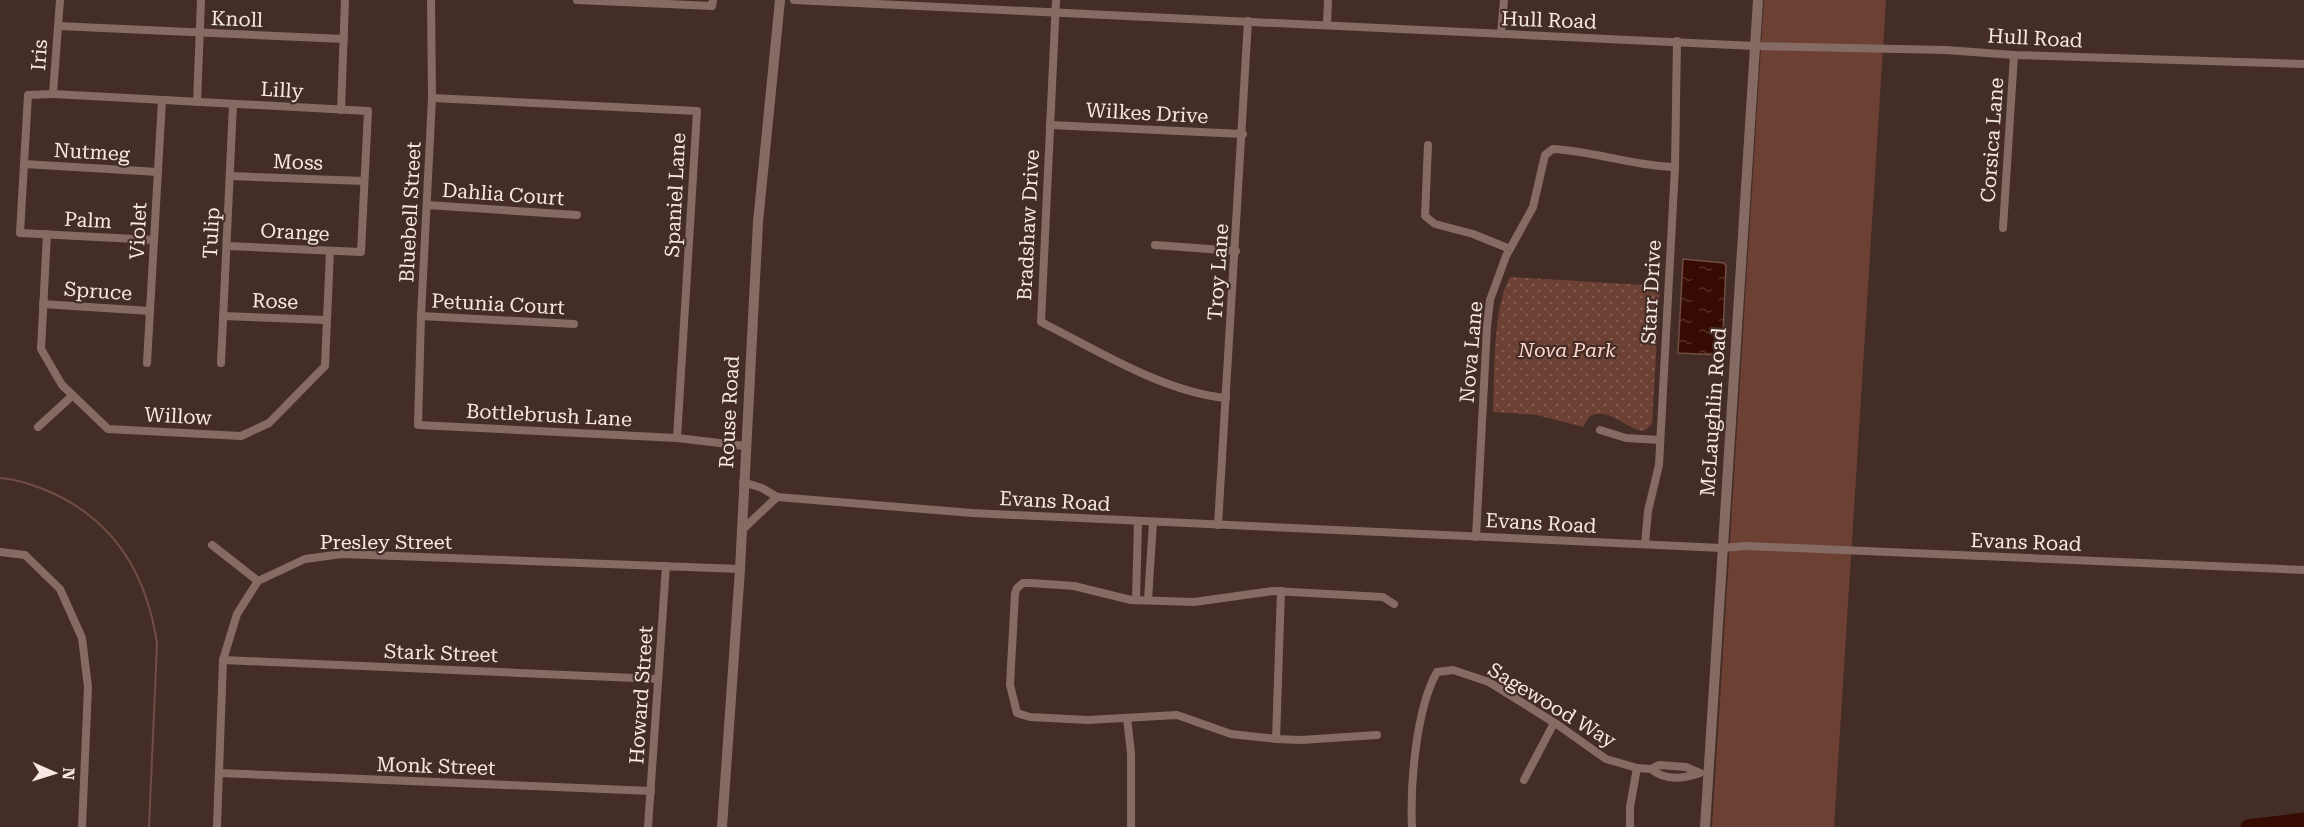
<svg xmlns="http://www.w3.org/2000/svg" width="2304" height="827" viewBox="0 0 2304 827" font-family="'Roboto Serif',serif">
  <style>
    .grass { fill: #6c4134 }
    .park { fill: url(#park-dots) }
    .water { fill: url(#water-ripples); stroke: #704d45; stroke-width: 1.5 }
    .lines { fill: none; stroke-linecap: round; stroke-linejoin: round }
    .stream { stroke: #704d45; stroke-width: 2 }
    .river { stroke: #360b01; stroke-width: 15 }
    .street { stroke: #856b63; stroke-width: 8 }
    .secondary { stroke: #856b63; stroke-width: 10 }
    .labels { text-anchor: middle; stroke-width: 4.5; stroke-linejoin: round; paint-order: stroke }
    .street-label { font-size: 20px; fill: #f7e8e3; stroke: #442d26 }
    .park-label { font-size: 20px; font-style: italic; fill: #ffd7ca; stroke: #442d26 }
  </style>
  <defs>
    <pattern id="park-dots" width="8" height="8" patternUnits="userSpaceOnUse" patternTransform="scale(1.5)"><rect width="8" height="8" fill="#6c4134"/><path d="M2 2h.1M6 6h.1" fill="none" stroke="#825c51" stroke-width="1.8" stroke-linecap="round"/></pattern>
    <pattern id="water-ripples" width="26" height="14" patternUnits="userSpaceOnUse" patternTransform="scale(1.5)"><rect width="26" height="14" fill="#360b01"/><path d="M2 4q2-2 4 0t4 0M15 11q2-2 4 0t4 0" fill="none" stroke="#542f26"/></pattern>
  </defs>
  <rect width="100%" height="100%" fill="#442d26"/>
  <!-- grass -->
  <polygon class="grass" points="1764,0 1886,0 1834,827 1712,827"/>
  <!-- park -->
  <path class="park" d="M 1510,277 L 1660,286 L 1652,424 L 1644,431 C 1625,429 1608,405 1589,417 L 1583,427 L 1537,415 L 1493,412 C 1495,375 1492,309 1510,277 Z"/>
  <!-- water -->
  <polygon class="water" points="1683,259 1724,263 1726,266 1722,355 1678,353"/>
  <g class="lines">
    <!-- stream -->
    <path class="stream" d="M 0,478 C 17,479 33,485 48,491 C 115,520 147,574 157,644 L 149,827"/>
    <!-- river -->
    <polyline class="river" points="2248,827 2304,820"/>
    <!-- street -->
    <g class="street">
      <polyline points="60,0 53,94 28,95 20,233 154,240"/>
      <polyline points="431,0 432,98 421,316 418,425 677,438 745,446"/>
      <polyline points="577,0 712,6 713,0"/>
      <polyline points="794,0 1755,46 1946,50 2014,55 2304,64"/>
      <path d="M 1056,0 L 1041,322 C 1097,350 1163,392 1226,398"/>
      <polyline points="1327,25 1328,0"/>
      <polyline points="58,26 344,39"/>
      <polyline points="1501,34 1504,0"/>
      <polyline points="53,94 368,111 361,252 227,246"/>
      <polyline points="432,98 697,111 677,438"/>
      <polyline points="197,102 201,0"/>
      <polyline points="341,110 345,0"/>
      <polyline points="1050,125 1243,134"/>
      <polyline points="1428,145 1425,216 1435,224 1473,234 1510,249"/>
      <polyline points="24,164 158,172"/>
      <polyline points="230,176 364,181"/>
      <polyline points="427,205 577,215"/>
      <polyline points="2003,228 2014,55"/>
      <polyline points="47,234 41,349 62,385 108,429 241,436 269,423 325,366 330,251"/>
      <polyline points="1155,245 1236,251"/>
      <polyline points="43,304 150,311"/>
      <polyline points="223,316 326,320"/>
      <polyline points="421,316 574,324"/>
      <polyline points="147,363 162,100"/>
      <polyline points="221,363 233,104"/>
      <polyline points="38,427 72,396"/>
      <polyline points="1600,430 1626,438 1660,440"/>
      <polyline points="743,482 762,488 777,497 972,513 1722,548 1747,546 2304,570"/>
      <polyline points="1218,525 1248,21"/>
      <polyline points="741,531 777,497"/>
      <path d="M 1476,537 L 1487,327 L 1490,300 L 1506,256 L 1533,207 L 1545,155 L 1553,149 C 1594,151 1633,166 1675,167"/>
      <polyline points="1645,544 1648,511 1659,465 1675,167 1677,41"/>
      <polyline points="212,545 258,581"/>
      <polyline points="0,552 25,555 60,589 82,638 88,687 82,827"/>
      <polyline points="1136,600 1138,521"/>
      <polyline points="1148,600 1153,522"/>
      <polyline points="223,660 658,679"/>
      <polyline points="1127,718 1131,753 1131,827"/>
      <polyline points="1377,735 1301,740 1276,739 1231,734 1177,715 1088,720 1030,717 1017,713 1010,685 1015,593 1017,588 1023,583 1031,583 1074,586 1131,600 1194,602 1273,591 1383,597 1394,604"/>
      <polyline points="1276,739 1281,591"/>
      <polyline points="219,773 651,791"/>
      <polyline points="1524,780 1554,723"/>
      <polyline points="217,827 223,660 237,614 258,581 305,559 342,554 740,569"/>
      <polyline points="648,827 666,566"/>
      <path d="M 1412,827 C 1410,784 1416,709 1437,672 L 1453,670 L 1489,682 L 1558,725 L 1606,759 L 1637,768 L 1651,769 L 1659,765 L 1686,767 L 1700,773 C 1683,779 1665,781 1651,769"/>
      <polyline points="1630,827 1630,807 1637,768"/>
    </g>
    <!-- secondary -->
    <g class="secondary">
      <polyline points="722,827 740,569 758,222 780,0"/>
      <polyline points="1705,827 1758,0"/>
    </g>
  </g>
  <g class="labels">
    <!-- street labels -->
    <g class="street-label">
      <text transform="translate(237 19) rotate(2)" y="7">Knoll</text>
      <text transform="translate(1549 20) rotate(2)" y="7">Hull Road</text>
      <text transform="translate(2035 38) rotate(3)" y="7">Hull Road</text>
      <text transform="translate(39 55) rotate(-86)" y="7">Iris</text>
      <text transform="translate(282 90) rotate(3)" y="7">Lilly</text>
      <text transform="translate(1147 113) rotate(3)" y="7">Wilkes Drive</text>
      <text transform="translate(1992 140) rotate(-86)" y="7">Corsica Lane</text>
      <text transform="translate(92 152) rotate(3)" y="7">Nutmeg</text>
      <text transform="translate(298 162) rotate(2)" y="7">Moss</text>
      <text transform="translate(503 194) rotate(4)" y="7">Dahlia Court</text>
      <text transform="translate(675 195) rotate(-87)" y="7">Spaniel Lane</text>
      <text transform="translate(410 212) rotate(-87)" y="7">Bluebell Street</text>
      <text transform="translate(88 220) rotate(3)" y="7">Palm</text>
      <text transform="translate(1028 225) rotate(-87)" y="7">Bradshaw Drive</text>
      <text transform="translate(138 231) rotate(-87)" y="7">Violet</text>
      <text transform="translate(295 232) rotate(3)" y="7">Orange</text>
      <text transform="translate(211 233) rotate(-87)" y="7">Tulip</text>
      <text transform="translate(1218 272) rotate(-86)" y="7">Troy Lane</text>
      <text transform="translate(98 291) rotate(4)" y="7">Spruce</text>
      <text transform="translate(1651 292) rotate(-87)" y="7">Starr Drive</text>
      <text transform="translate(275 301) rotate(2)" y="7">Rose</text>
      <text transform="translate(498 304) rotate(3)" y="7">Petunia Court</text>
      <text transform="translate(1471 352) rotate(-85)" y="7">Nova Lane</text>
      <text transform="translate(729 412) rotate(-87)" y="7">Rouse Road</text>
      <text transform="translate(1713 412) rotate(-86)" y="7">McLaughlin Road</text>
      <text transform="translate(549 415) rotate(3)" y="7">Bottlebrush Lane</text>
      <text transform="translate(178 416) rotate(3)" y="7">Willow</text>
      <text transform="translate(1055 501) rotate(3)" y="7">Evans Road</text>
      <text transform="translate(1541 523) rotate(3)" y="7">Evans Road</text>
      <text x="386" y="549">Presley Street</text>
      <text transform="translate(2026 542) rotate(2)" y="7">Evans Road</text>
      <text transform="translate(441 653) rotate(2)" y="7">Stark Street</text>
      <text transform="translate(641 695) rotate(-86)" y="7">Howard Street</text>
      <text transform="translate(1552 705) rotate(31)" y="7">Sagewood Way</text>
      <text transform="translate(436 766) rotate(2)" y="7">Monk Street</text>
    </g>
    <!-- park labels -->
    <g class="park-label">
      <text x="1567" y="357">Nova Park</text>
    </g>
  </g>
  <!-- north arrow -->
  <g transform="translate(54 773) rotate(93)" stroke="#442d26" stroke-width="4.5" paint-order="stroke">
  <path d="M0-4.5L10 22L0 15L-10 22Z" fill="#f7e8e3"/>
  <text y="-9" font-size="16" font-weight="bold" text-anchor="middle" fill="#f7e8e3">N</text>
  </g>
</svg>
